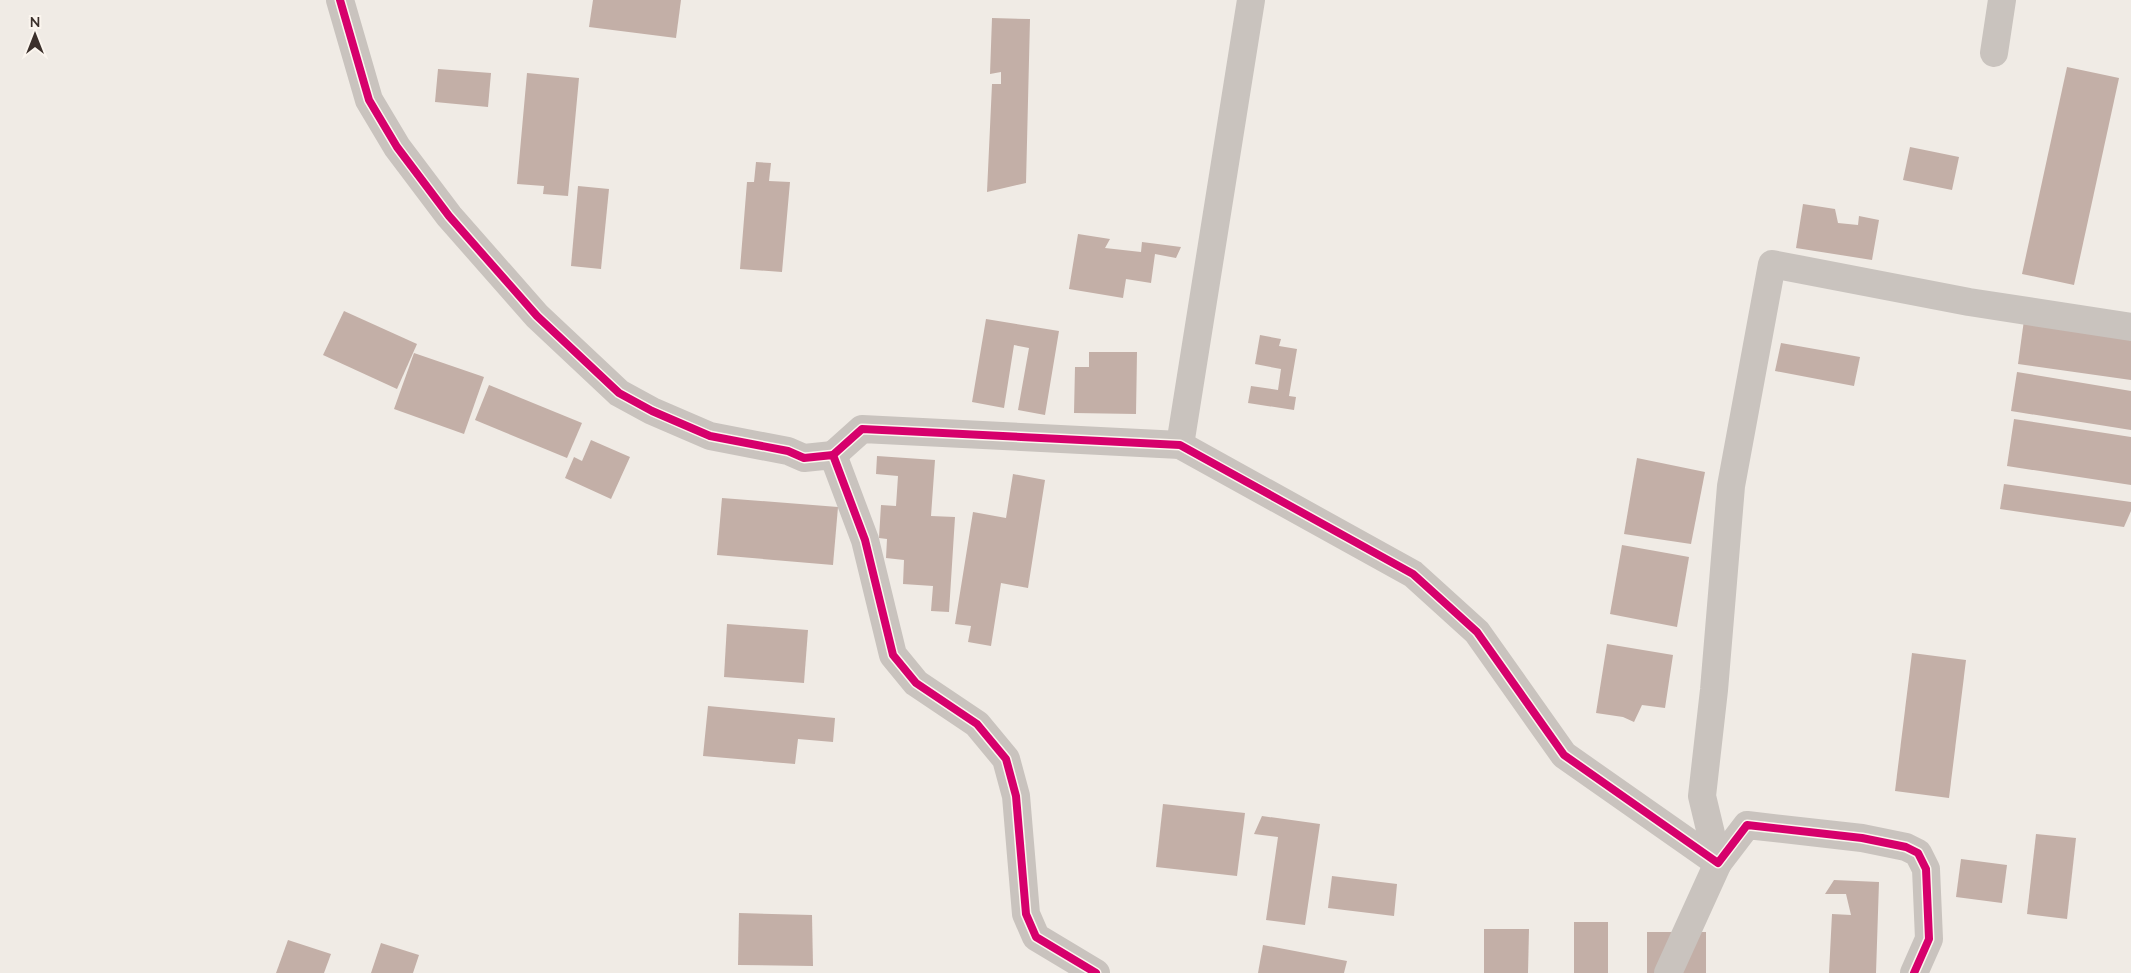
<svg xmlns="http://www.w3.org/2000/svg" width="2131" height="973" viewBox="0 0 2131 973" font-family="Mulish,sans-serif">
  <style>
    .building { fill: #c3afa7 }
    .lines { fill: none; stroke-linecap: round; stroke-linejoin: round }
    .minor { stroke: #c9c3be; stroke-width: 28 }
    .cycleway-casing { stroke: #fbf5ee; stroke-width: 11 }
    .cycleway { stroke: #d6006c; stroke-width: 8 }
  </style>
  <rect width="100%" height="100%" fill="#f0ebe5"/>
  <!-- building -->
  <g class="building">
    <polygon points="593,0 681,0 676,38 589,27"/>
    <polygon points="992,18 1030,19 1026,183 987,192 992,84 1001,84 1001,72 990,74"/>
    <polygon points="2067,67 2119,78 2074,285 2022,274"/>
    <polygon points="438,69 491,73 488,107 435,102"/>
    <polygon points="527,73 579,78 568,196 543,194 544,186 517,184"/>
    <polygon points="1910,147 1959,157 1952,190 1903,180"/>
    <polygon points="756,162 771,163 769,181 790,182 782,272 740,269 747,182 754,182"/>
    <polygon points="578,186 609,189 601,269 571,266"/>
    <polygon points="1803,204 1835,209 1838,223 1858,225 1859,216 1879,220 1872,260 1796,248"/>
    <polygon points="1078,234 1110,239 1105,248 1141,252 1142,242 1181,247 1176,258 1155,254 1151,283 1126,279 1123,298 1069,289"/>
    <polygon points="344,311 417,344 397,389 323,355"/>
    <polygon points="986,319 1059,331 1045,415 1018,410 1029,348 1014,345 1004,408 972,402"/>
    <polygon points="2024,320 2131,335 2131,380 2018,364"/>
    <polygon points="1260,335 1281,339 1279,346 1297,349 1289,396 1296,397 1294,410 1248,403 1251,386 1278,390 1281,369 1255,364"/>
    <polygon points="1781,343 1860,357 1854,386 1775,371"/>
    <polygon points="1089,352 1137,352 1136,414 1074,413 1075,367 1089,367"/>
    <polygon points="414,353 484,377 464,434 394,409"/>
    <polygon points="2017,372 2131,391 2131,430 2011,411"/>
    <polygon points="489,385 582,423 567,458 475,420"/>
    <polygon points="2014,419 2131,437 2131,485 2007,466"/>
    <polygon points="591,440 630,457 611,499 565,478 574,457 582,461"/>
    <polygon points="877,456 935,460 931,516 955,517 949,612 931,611 933,586 903,584 904,560 886,558 887,539 879,538 881,505 896,506 898,476 876,474"/>
    <polygon points="1637,458 1705,472 1691,544 1624,534"/>
    <polygon points="1013,474 1045,480 1028,588 1001,583 991,646 968,642 971,626 955,624 973,512 1006,518"/>
    <polygon points="2004,484 2131,502 2131,511 2124,527 2000,509"/>
    <polygon points="722,498 838,507 833,565 717,555"/>
    <polygon points="1622,545 1689,557 1677,627 1610,614"/>
    <polygon points="727,624 808,630 804,683 724,677"/>
    <polygon points="1607,644 1673,655 1665,708 1642,705 1634,722 1623,717 1596,713"/>
    <polygon points="1912,653 1966,660 1949,798 1895,791"/>
    <polygon points="708,706 835,718 833,742 798,739 795,764 703,756"/>
    <polygon points="1163,804 1245,813 1237,876 1156,867"/>
    <polygon points="1262,816 1320,824 1305,925 1266,920 1278,837 1254,834"/>
    <polygon points="2036,834 2076,838 2067,919 2027,914"/>
    <polygon points="1961,859 2007,865 2002,903 1956,897"/>
    <polygon points="1332,876 1397,884 1394,916 1328,908"/>
    <polygon points="1834,880 1879,882 1876,973 1829,973 1832,914 1851,915 1846,894 1825,894"/>
    <polygon points="739,913 812,915 813,966 738,965"/>
    <rect x="1574" y="922" width="34" height="51"/>
    <polygon points="1484,929 1529,929 1528,973 1484,973"/>
    <rect x="1647" y="932" width="59" height="41"/>
    <polygon points="288,940 331,954 324,973 276,973"/>
    <polygon points="381,943 419,955 413,973 371,973"/>
    <polygon points="1263,945 1347,961 1344,973 1258,973"/>
  </g>
  <g class="lines">
    <!-- minor -->
    <g class="minor">
      <polyline points="340,0 369,100 397,147 449,216 537,316 619,393 652,411 710,436 788,451 804,458 833,455 865,540 893,655 916,683 977,724 1006,759 1016,796 1026,914 1036,937 1096,973"/>
      <polyline points="1994,53 2002,0"/>
      <polyline points="1180,445 1251,0"/>
      <polyline points="833,455 862,429 1180,445 1413,574 1477,632 1564,755 1718,863 1747,825 1862,838 1906,847 1918,853 1926,869 1929,939 1914,973"/>
      <polyline points="1668,973 1718,863 1702,796 1714,690 1731,486 1772,264 1969,302 2131,327"/>
    </g>
    <!-- cycleway casing -->
    <g class="cycleway-casing">
      <g id="cycleway">
        <polyline points="340,0 369,100 397,147 449,216 537,316 619,393 652,411 710,436 788,451 804,458 833,455 865,540 893,655 916,683 977,724 1006,759 1016,796 1026,914 1036,937 1096,973"/>
        <polyline points="833,455 862,429 1180,445 1413,574 1477,632 1564,755 1718,863 1747,825 1862,838 1906,847 1918,853 1926,869 1929,939 1914,973"/>
      </g>
    </g>
    <!-- cycleway -->
    <use href="#cycleway" class="cycleway"/>
  </g>
  <!-- north arrow -->
  <g transform="translate(35 35)" stroke="#fbf5ee" stroke-width="4" paint-order="stroke">
  <path d="M0-4L9 19L0 12L-9 19Z" fill="#3b302b"/>
  <text y="-8" font-size="14" font-weight="bold" text-anchor="middle" fill="#3b302b">N</text>
  </g>
</svg>
